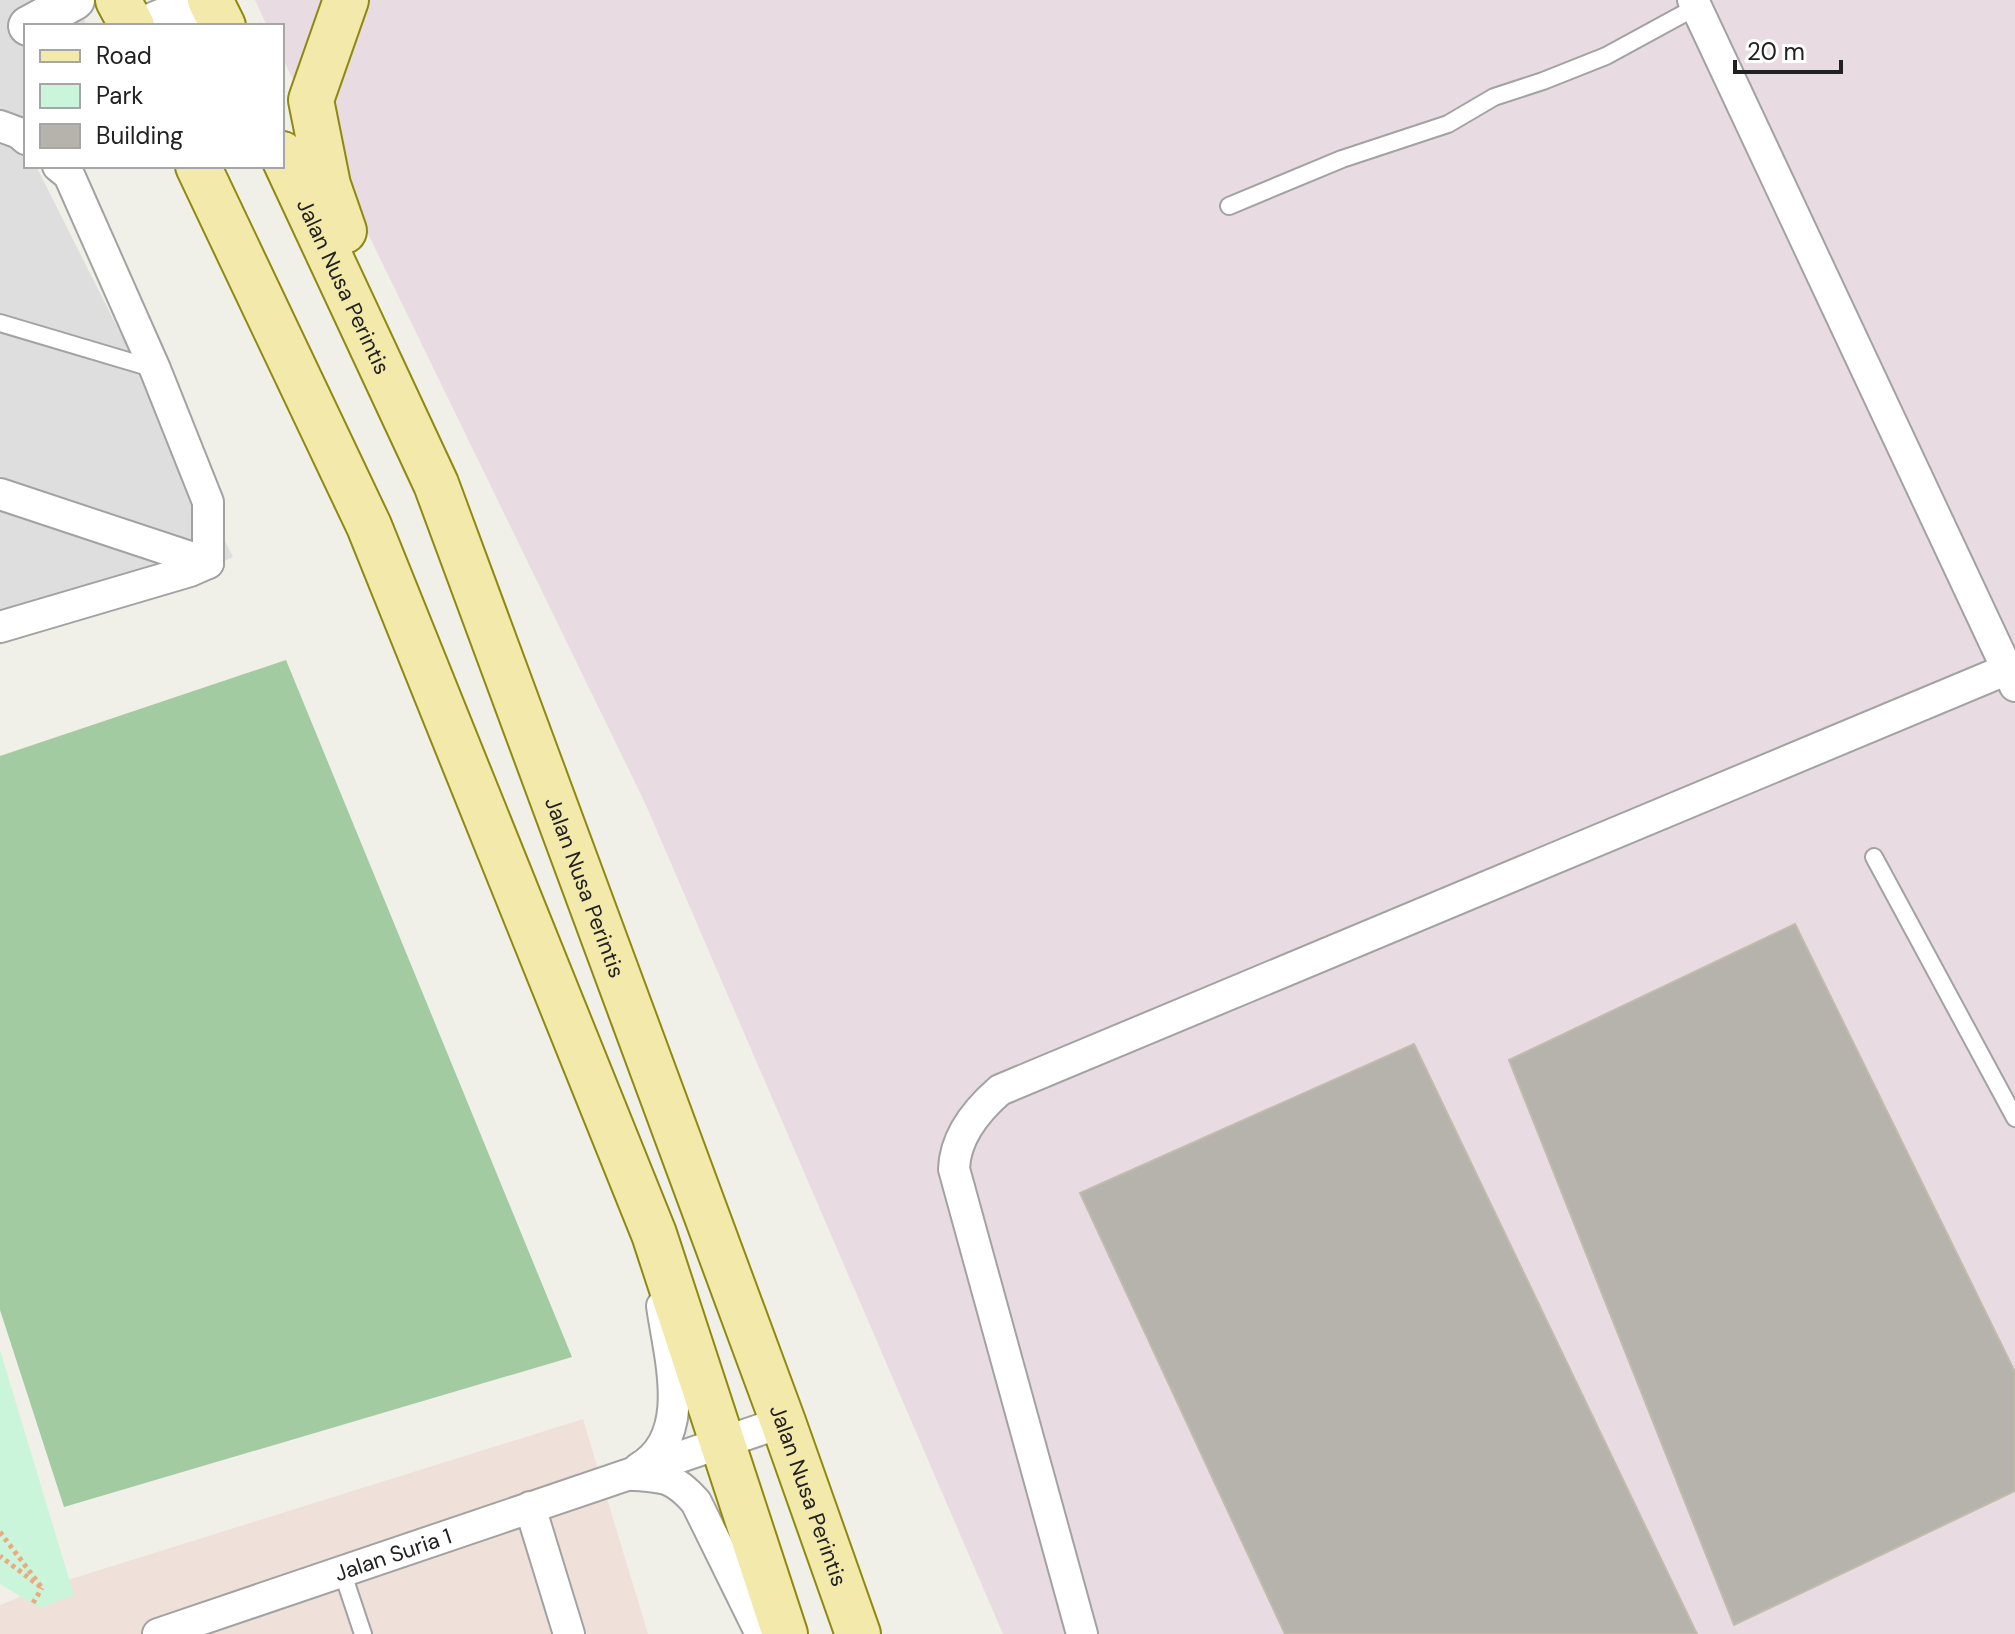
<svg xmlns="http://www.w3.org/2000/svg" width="2015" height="1634" viewBox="0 0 2015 1634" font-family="'DM Sans',sans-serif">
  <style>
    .residential { fill: #dfdede }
    .commercial { fill: #efe1da }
    .industrial { fill: #e9dbe2 }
    .forest { fill: #a2cba2 }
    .park { fill: #cbf5db }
    .building { fill: #b5b3ab; stroke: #c1bbac; stroke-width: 2 }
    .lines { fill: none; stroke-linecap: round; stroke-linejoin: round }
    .service-casing { stroke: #a2a2a2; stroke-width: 20 }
    .minor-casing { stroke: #a2a2a2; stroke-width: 34 }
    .tertiary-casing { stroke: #a2a2a2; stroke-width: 42 }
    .primary-casing { stroke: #8e8910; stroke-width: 48 }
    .path { stroke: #eca97d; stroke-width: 5; stroke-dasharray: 4 4; stroke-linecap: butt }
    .service { stroke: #fff; stroke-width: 16 }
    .minor { stroke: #fff; stroke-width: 30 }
    .tertiary { stroke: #fff; stroke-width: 38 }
    .primary { stroke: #f3e9ab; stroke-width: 44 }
    .labels { text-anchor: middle; stroke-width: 7; stroke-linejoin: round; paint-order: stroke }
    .street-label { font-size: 22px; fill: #212121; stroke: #fff }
  </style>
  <rect width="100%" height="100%" fill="#f0f0e8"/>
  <!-- residential -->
  <polygon class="residential" points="0,0 73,0 88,26 26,26 26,166 36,166 233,557 128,605 0,645"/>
  <!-- commercial -->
  <polygon class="commercial" points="583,1419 648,1634 0,1634 0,1605 42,1588"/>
  <!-- industrial -->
  <polygon class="industrial" points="255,0 2015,0 2015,1634 1003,1634 645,803 282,57 282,26 267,26"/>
  <!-- forest -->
  <polygon class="forest" points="286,660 572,1357 64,1507 0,1310 0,756"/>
  <!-- park -->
  <polygon class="park" points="0,1350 74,1595 40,1608 0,1584"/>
  <!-- building -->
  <g class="building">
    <polygon points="1795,924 2015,1372 2015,1491 1734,1625 1509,1060"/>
    <polygon points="1414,1044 1697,1634 1285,1634 1080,1193"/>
  </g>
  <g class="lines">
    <!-- service casing -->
    <g class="service-casing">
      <g id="service">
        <polyline points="1229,206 1342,159 1448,124 1494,97 1543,81 1606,56 1696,7"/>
        <polyline points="0,323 155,369"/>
        <polyline points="1874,857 2015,1118"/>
        <polyline points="342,1571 363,1634"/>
      </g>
    </g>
    <!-- minor casing -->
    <g class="minor-casing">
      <g id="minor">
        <polyline points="1693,0 2015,686"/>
        <polyline points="0,126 19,133 26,139"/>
        <polyline points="58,166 69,175 155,369 208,502 208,563"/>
        <polyline points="0,494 208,563"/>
        <polyline points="0,627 190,571 208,563"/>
        <path d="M 639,1468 C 694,1437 669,1356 662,1306"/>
        <path d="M 633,1475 C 665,1477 674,1477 696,1502 L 761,1634"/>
        <polyline points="530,1507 569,1634"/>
        <path id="s1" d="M 158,1634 L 783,1422"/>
        <path d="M 1082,1634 L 954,1169 C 955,1137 977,1110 1000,1090 L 2015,666"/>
      </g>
    </g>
    <!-- tertiary casing -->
    <g class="tertiary-casing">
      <g id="tertiary">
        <polyline points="28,26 75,0"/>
        <polyline points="144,26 206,0"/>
      </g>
    </g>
    <!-- primary casing -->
    <g class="primary-casing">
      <g id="primary">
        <polyline points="118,0 132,26"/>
        <polyline points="210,0 223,26"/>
        <path id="s2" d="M 282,154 L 436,484 L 783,1422 L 858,1634"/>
        <polyline points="198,166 369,526 654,1234 785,1634"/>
        <polyline points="344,231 328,185 311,100 346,0"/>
      </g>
    </g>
    <!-- path -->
    <g class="path">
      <polyline points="0,1532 42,1588 0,1556"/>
      <polyline points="33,1603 42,1588"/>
    </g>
    <!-- service -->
    <use href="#service" class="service"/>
    <!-- minor -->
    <use href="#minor" class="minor"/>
    <!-- tertiary -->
    <use href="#tertiary" class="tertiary"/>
    <!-- primary -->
    <use href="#primary" class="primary"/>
  </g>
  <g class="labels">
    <!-- street labels -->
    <g class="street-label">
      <text dy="8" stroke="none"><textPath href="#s2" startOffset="146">Jalan Nusa Perintis</textPath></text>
      <text dy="8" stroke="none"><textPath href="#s2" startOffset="794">Jalan Nusa Perintis</textPath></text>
      <text dy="8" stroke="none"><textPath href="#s2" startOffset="1442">Jalan Nusa Perintis</textPath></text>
      <text dy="8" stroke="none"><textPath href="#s1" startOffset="248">Jalan Suria 1</textPath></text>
    </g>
  </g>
  <!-- legend -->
  <rect x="24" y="24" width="260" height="144" fill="#ffffff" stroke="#a6a6a6" stroke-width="2"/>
  <rect x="40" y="50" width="40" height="12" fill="#f3e9ab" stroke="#a6a6a6" stroke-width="2"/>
  <text x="96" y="64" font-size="24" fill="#212121">Road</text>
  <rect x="40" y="84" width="40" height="24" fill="#cbf5db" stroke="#a6a6a6" stroke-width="2"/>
  <text x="96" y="104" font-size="24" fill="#212121">Park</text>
  <rect x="40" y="124" width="40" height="24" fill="#b5b3ab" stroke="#a6a6a6" stroke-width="2"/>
  <text x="96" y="144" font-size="24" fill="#212121">Building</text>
  <!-- scale -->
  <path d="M1735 60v12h106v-12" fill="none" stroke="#212121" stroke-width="4"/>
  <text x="1747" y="60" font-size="24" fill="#212121" stroke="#ffffff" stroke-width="6" paint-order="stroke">20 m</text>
</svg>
